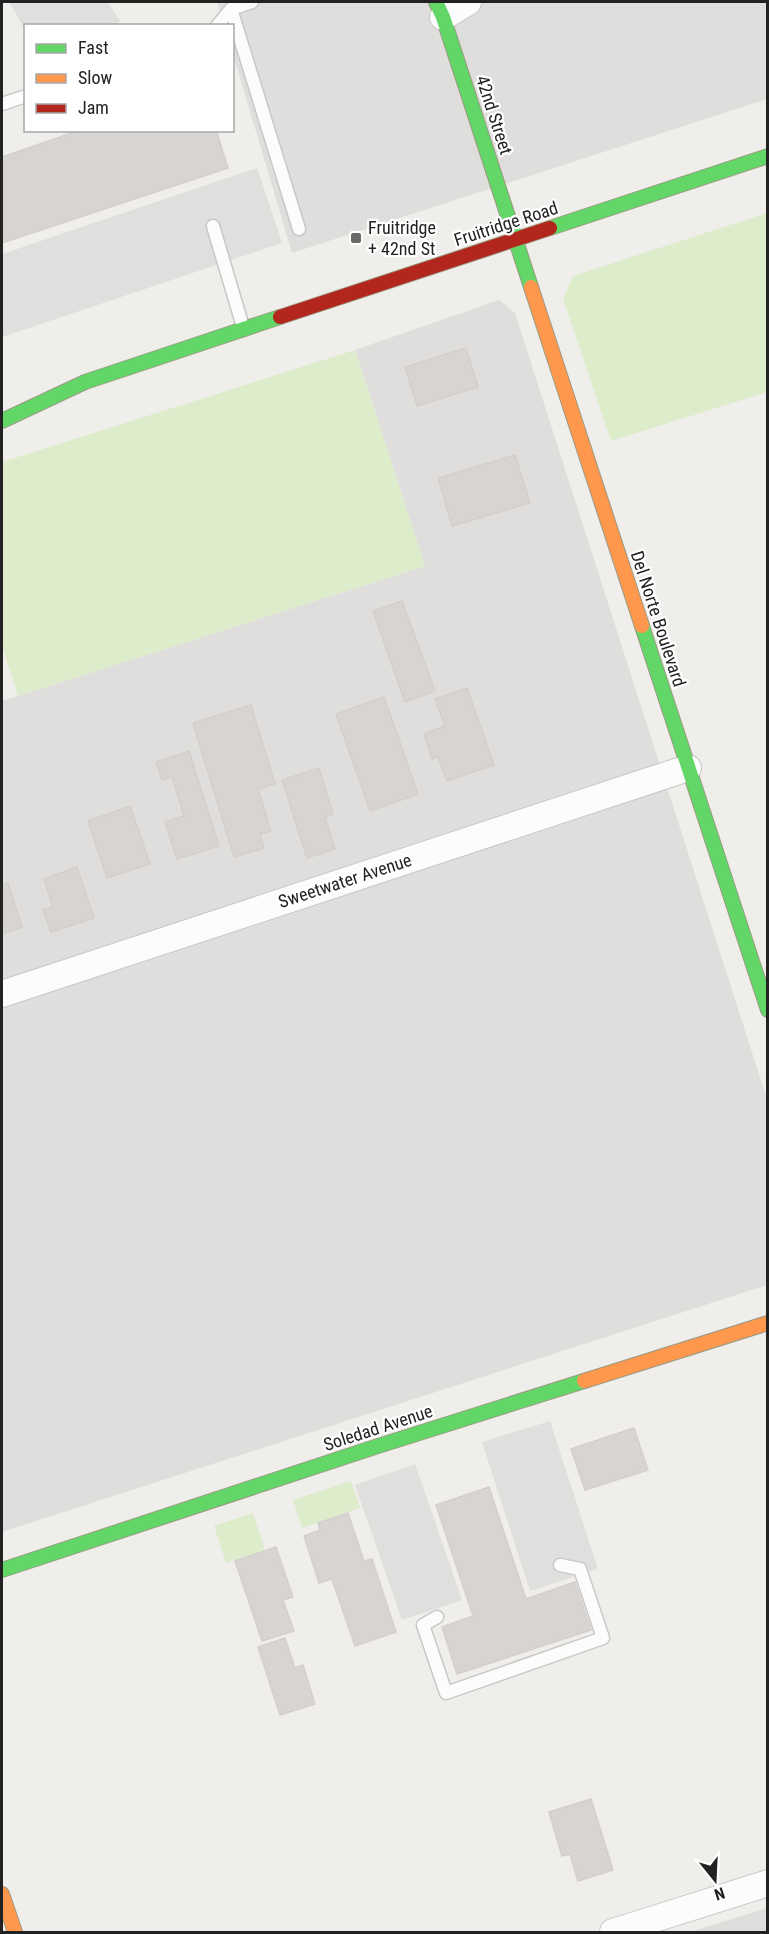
<svg xmlns="http://www.w3.org/2000/svg" width="769" height="1934" viewBox="0 0 769 1934" font-family="'Roboto Condensed',sans-serif">
  <style>
    .residential { fill: #dfdedc }
    .grass { fill: #ddeccb }
    .parking { fill: #e0dfde }
    .building { fill: #d7d4d2; stroke: #d3d0cc; stroke-width: 1.5 }
    .lines { fill: none; stroke-linecap: round; stroke-linejoin: round }
    .lane-casing { stroke: #c9c8c7; stroke-width: 15 }
    .street-casing { stroke: #c9c8c7; stroke-width: 28 }
    .fast-casing { stroke: #999a82; stroke-width: 16 }
    .slow-casing { stroke: #999a82; stroke-width: 16 }
    .jam-casing { stroke: #999a82; stroke-width: 16 }
    .lane { stroke: #fdfcfc; stroke-width: 12 }
    .street { stroke: #fdfcfc; stroke-width: 26 }
    .fast { stroke: #63d668; stroke-width: 14 }
    .slow { stroke: #ff974d; stroke-width: 14 }
    .jam { stroke: #b3261e; stroke-width: 14 }
    .poi-dot { fill: #6a6968; stroke: #fff; stroke-width: 2 }
    .labels { text-anchor: middle; stroke-width: 4.5; stroke-linejoin: round; paint-order: stroke }
    .street-label { font-size: 18px; fill: #222; stroke: #fff }
    .poi-label { font-size: 18px; fill: #222; stroke: #fff; text-anchor: start }
  </style>
  <rect width="100%" height="100%" fill="#f0eeeb"/>
  <!-- residential -->
  <g class="residential">
    <polygon points="217,2 767,2 767,99 292,253 233,54 232,26 224,25"/>
    <polygon points="499,300 515,313 767,1099 767,1285 2,1532 2,701 425,566 355,350"/>
    <polygon points="767,1908 767,1932 690,1932"/>
  </g>
  <!-- grass -->
  <g class="grass">
    <polygon points="767,213 767,392 611,441 563,299 573,276"/>
    <polygon points="355,350 425,566 18,696 2,646 2,462"/>
    <polygon points="351,1481 360,1508 302,1528 293,1500"/>
    <polygon points="253,1513 265,1550 226,1563 214,1526"/>
  </g>
  <!-- parking -->
  <g class="parking">
    <polygon points="9,2 108,2 120,21 113,26 26,26 25,30"/>
    <polygon points="257,168 282,243 2,337 2,254"/>
    <polygon points="550,1421 598,1569 530,1591 482,1442"/>
    <polygon points="415,1464 462,1600 402,1620 355,1485"/>
  </g>
  <!-- building -->
  <g class="building">
    <polygon points="80,130 216,130 228,168 2,243 2,157"/>
    <polygon points="466,348 478,387 417,406 405,367"/>
    <polygon points="515,455 530,503 452,526 438,478"/>
    <polygon points="402,601 435,691 405,702 373,611"/>
    <polygon points="467,688 494,765 447,781 438,757 432,759 424,734 445,726 435,699"/>
    <polygon points="384,697 418,794 370,811 336,714"/>
    <polygon points="251,705 275,784 258,789 271,831 260,834 264,848 234,857 193,723"/>
    <polygon points="189,751 219,846 177,859 165,822 184,816 172,777 162,780 156,762"/>
    <polygon points="319,768 333,814 325,817 335,849 307,858 282,780"/>
    <polygon points="130,806 150,864 107,878 88,821"/>
    <polygon points="77,867 94,918 51,932 43,910 53,907 44,879"/>
    <polygon points="8,883 22,927 2,934 2,885"/>
    <polygon points="634,1428 648,1470 585,1490 571,1449"/>
    <polygon points="489,1487 526,1599 575,1582 591,1630 457,1674 442,1627 473,1616 436,1505"/>
    <polygon points="348,1513 364,1561 372,1559 396,1632 355,1646 332,1579 319,1583 304,1536 320,1530 318,1523"/>
    <polygon points="276,1547 293,1597 283,1600 294,1631 262,1641 235,1561"/>
    <polygon points="285,1638 295,1668 303,1665 315,1704 280,1715 258,1647"/>
    <polygon points="591,1799 613,1870 578,1881 570,1854 562,1856 549,1812"/>
  </g>
  <g class="lines">
    <!-- lane casing -->
    <g class="lane-casing">
      <g id="lane">
        <polyline points="252,2 231,9 299,229"/>
        <polyline points="217,26 231,9"/>
        <polyline points="2,104 26,96"/>
        <polyline points="213,226 243,327"/>
        <polyline points="437,1617 423,1625 446,1693 603,1638 580,1569 560,1565"/>
      </g>
    </g>
    <!-- street casing -->
    <g class="street-casing">
      <g id="street">
        <polyline points="443,17 468,2"/>
        <polyline points="2,994 688,768"/>
        <polyline points="613,1932 768,1883"/>
      </g>
    </g>
    <!-- fast casing -->
    <g class="fast-casing">
      <g id="fast">
        <polyline points="436,2 443,17 531,287"/>
        <polyline points="550,228 768,156"/>
        <polyline points="2,421 85,382 280,317"/>
        <polyline points="642,626 768,1010"/>
        <polyline points="2,1570 378,1446 584,1381"/>
      </g>
    </g>
    <!-- slow casing -->
    <g class="slow-casing">
      <g id="slow">
        <polyline points="531,287 642,626"/>
        <polyline points="584,1381 768,1323"/>
        <polyline points="2,1894 15,1932"/>
      </g>
    </g>
    <!-- jam casing -->
    <g class="jam-casing">
      <polyline id="jam" points="280,317 550,228"/>
    </g>
    <!-- lane -->
    <use href="#lane" class="lane"/>
    <!-- street -->
    <use href="#street" class="street"/>
    <!-- fast -->
    <use href="#fast" class="fast"/>
    <!-- slow -->
    <use href="#slow" class="slow"/>
    <!-- jam -->
    <use href="#jam" class="jam"/>
  </g>
  <!-- markers -->
  <rect class="poi-dot" x="350" y="232" width="12" height="12" rx="3"/>
  <g class="labels">
    <!-- street labels -->
    <g class="street-label">
      <text transform="translate(494 115) rotate(72)" y="6">42nd Street</text>
      <text transform="translate(506 224) rotate(-18)" y="6">Fruitridge Road</text>
      <text transform="translate(658 619) rotate(72)" y="6">Del Norte Boulevard</text>
      <text transform="translate(345 881) rotate(-18)" y="6">Sweetwater Avenue</text>
      <text transform="translate(378 1428) rotate(-18)" y="6">Soledad Avenue</text>
    </g>
    <!-- poi labels -->
    <g class="poi-label">
      <text x="368" y="234">Fruitridge<tspan x="368" dy="21">+ 42nd St</tspan></text>
    </g>
  </g>
  <!-- border -->
  <rect width="769" height="1934" fill="none" stroke="#222222" stroke-width="6"/>
  <!-- legend -->
  <rect x="24" y="24" width="210" height="108" fill="#ffffff" stroke="#a7a7a7" stroke-width="1.5"/>
  <rect x="36" y="44" width="30" height="9" fill="#63d668" stroke="#a7a7a7" stroke-width="1.5"/>
  <text x="78" y="54" font-size="18" fill="#222222">Fast</text>
  <rect x="36" y="74" width="30" height="9" fill="#ff974d" stroke="#a7a7a7" stroke-width="1.5"/>
  <text x="78" y="84" font-size="18" fill="#222222">Slow</text>
  <rect x="36" y="104" width="30" height="9" fill="#b3261e" stroke="#a7a7a7" stroke-width="1.5"/>
  <text x="78" y="114" font-size="18" fill="#222222">Jam</text>
  <!-- north arrow -->
  <g transform="translate(715 1880) rotate(162)" stroke="#ffffff" stroke-width="4.5" paint-order="stroke">
  <path d="M0-4.5L10 22L0 15L-10 22Z" fill="#222222"/>
  <text y="-9" font-size="16" font-weight="bold" text-anchor="middle" fill="#222222">N</text>
  </g>
</svg>
